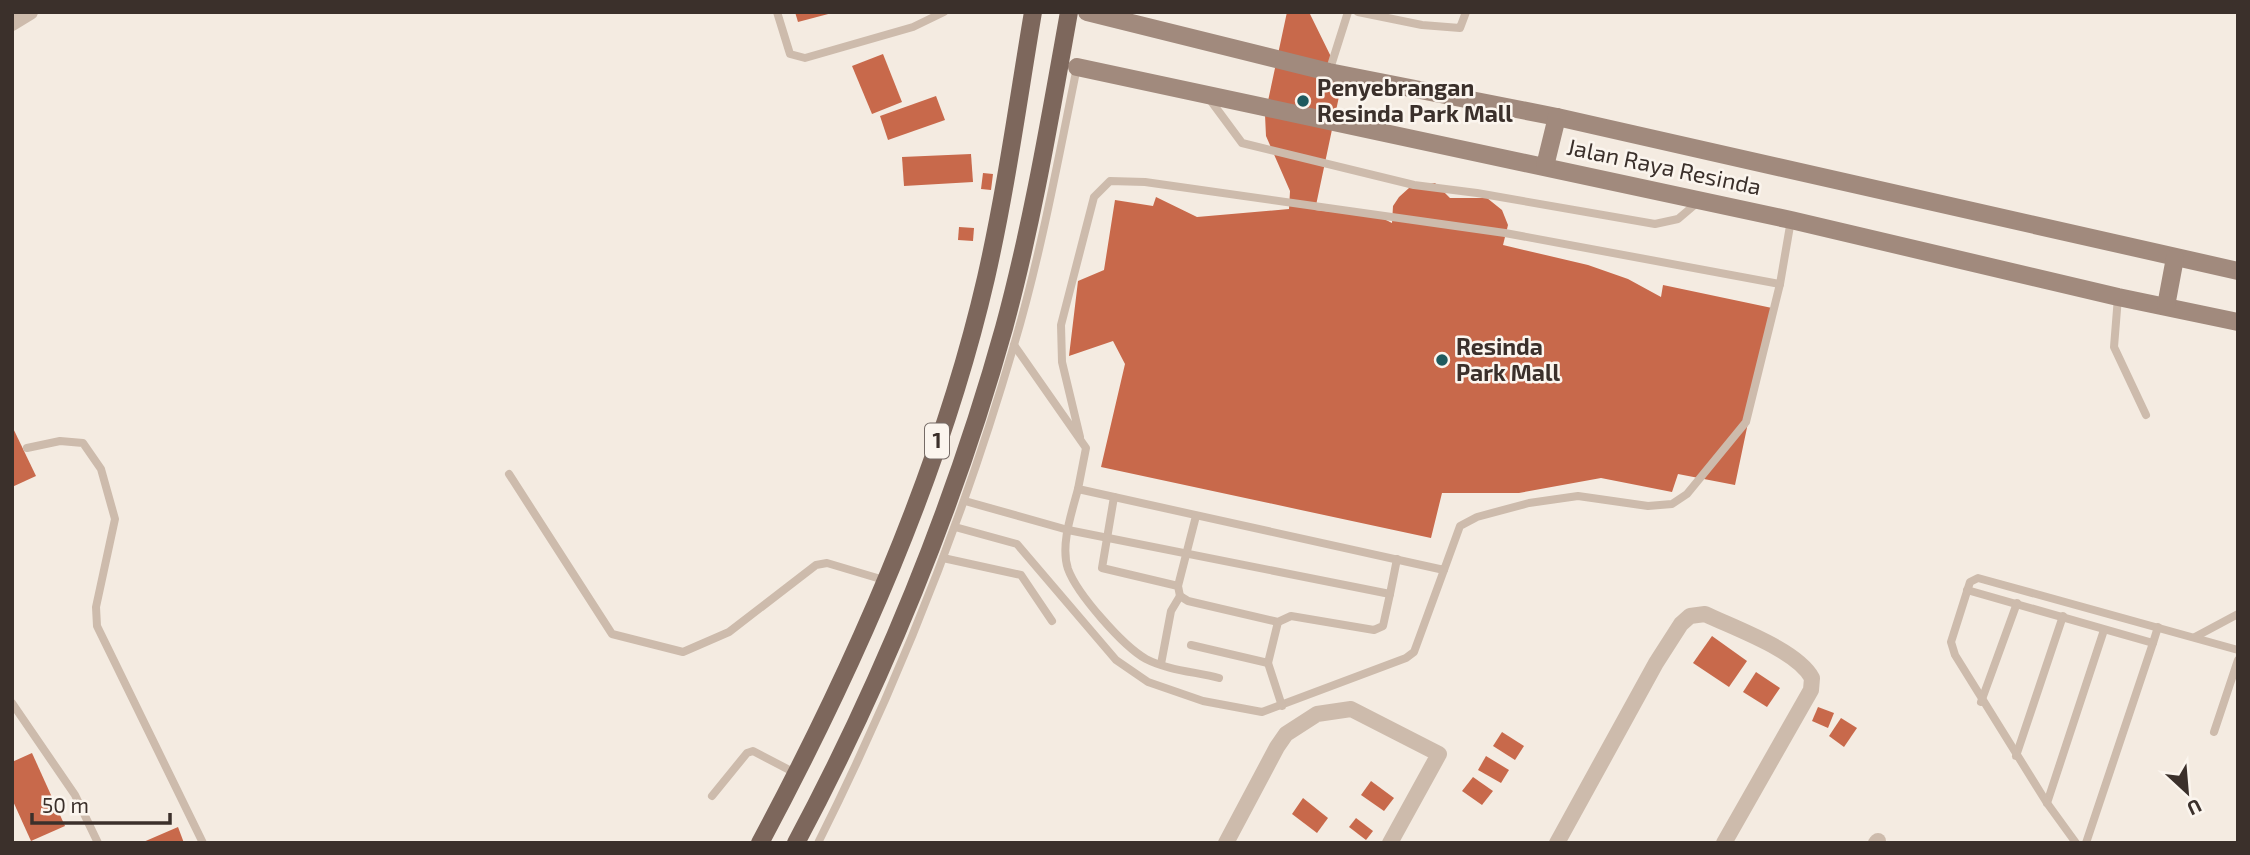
<svg xmlns="http://www.w3.org/2000/svg" width="2250" height="855" viewBox="0 0 2250 855" font-family="'Exo 2',sans-serif">
  <style>
    .building { fill: #c8694b }
    .lines { fill: none; stroke-linecap: round; stroke-linejoin: round }
    .lane { stroke: #cdbbac; stroke-width: 8 }
    .street { stroke: #cdbbac; stroke-width: 16 }
    .secondary { stroke: #a18a7d; stroke-width: 18 }
    .primary { stroke: #7d675c; stroke-width: 18 }
    .poi-dot { fill: #1f5a5e; stroke: #fbf5ee; stroke-width: 2.5 }
    .labels { text-anchor: middle; stroke-width: 5; stroke-linejoin: round; paint-order: stroke }
    .shield { fill: #fbf5ee; stroke: #756b66; stroke-width: 2 }
    .shield-label { font-size: 21px; font-weight: bold; fill: #3b302b }
    .poi-label { font-size: 23px; font-weight: bold; fill: #3b302b; stroke: #fbf5ee; text-anchor: start }
    .street-label { font-size: 23px; fill: #3b302b; stroke: #fbf5ee }
  </style>
  <rect width="100%" height="100%" fill="#f4ebe1"/>
  <!-- building -->
  <g class="building">
    <polygon points="795,12 831,12 832,13 798,22"/>
    <polygon points="1287,12 1309,12 1337,69 1341,87 1315,210 1380,217 1392,223 1393,206 1399,197 1409,188 1435,183 1450,198 1487,198 1502,210 1508,225 1503,245 1588,265 1628,279 1661,297 1663,285 1772,308 1735,485 1678,474 1672,492 1601,478 1519,493 1442,493 1431,538 1101,467 1125,364 1113,341 1069,356 1078,281 1104,270 1115,200 1153,206 1156,197 1197,217 1289,209 1290,191 1266,136 1265,115"/>
    <polygon points="883,54 902,102 872,114 852,66"/>
    <polygon points="936,96 945,120 888,140 880,116"/>
    <polygon points="971,154 973,182 904,186 902,157"/>
    <polygon points="983,173 993,174 991,190 981,189"/>
    <polygon points="959,227 974,228 973,241 958,240"/>
    <polygon points="12,426 36,476 12,487"/>
    <polygon points="1712,636 1747,661 1729,687 1693,663"/>
    <polygon points="1756,672 1780,688 1767,707 1743,692"/>
    <polygon points="1818,707 1834,713 1828,728 1812,721"/>
    <polygon points="1841,718 1857,728 1844,747 1829,736"/>
    <polygon points="1502,732 1524,746 1515,760 1493,746"/>
    <polygon points="32,753 65,826 31,841 12,799 12,762"/>
    <polygon points="1486,756 1509,770 1501,783 1478,770"/>
    <polygon points="1473,777 1493,791 1482,805 1462,791"/>
    <polygon points="1371,781 1394,798 1384,811 1361,795"/>
    <polygon points="1303,798 1328,818 1317,833 1292,814"/>
    <polygon points="1356,818 1373,831 1366,840 1349,827"/>
    <polygon points="178,827 184,843 141,843"/>
  </g>
  <g class="lines">
    <!-- lane -->
    <g class="lane">
      <polyline points="777,12 790,54 805,58 913,27 944,12"/>
      <polyline points="1358,12 1422,25 1460,28 1466,12"/>
      <polyline points="1329,72 1348,12"/>
      <polyline points="1208,97 1242,143 1414,185 1477,193 1655,224 1678,219 1698,202"/>
      <polyline points="1780,284 1791,220"/>
      <polyline points="2118,297 2114,347 2146,415"/>
      <polyline points="1014,345 1086,448 1078,489 1444,570 1460,526 1477,517 1529,503 1578,496 1648,506 1672,504 1687,494 1746,422 1780,284 1505,233 1145,182 1110,181 1094,197 1061,325 1062,362 1080,437"/>
      <polyline points="27,448 60,441 83,443 101,469 115,519 96,607 97,626 203,843"/>
      <polyline points="509,474 612,634 683,652 729,632 816,565 827,563 884,580"/>
      <path d="M 1078,489 C 1072,512 1060,545 1068,569 C 1077,594 1123,646 1146,659 C 1167,670 1196,672 1219,678"/>
      <polyline points="1114,497 1102,568 1178,586 1180,596 1188,601 1278,622 1291,616 1374,630 1383,626 1390,594"/>
      <polyline points="965,501 1068,530 1390,594 1397,559"/>
      <polyline points="955,527 1017,544 1116,660 1148,682 1203,701 1262,712 1406,658 1414,652 1444,570"/>
      <polyline points="943,558 1021,575 1052,621"/>
      <polyline points="1178,586 1196,516"/>
      <polyline points="1967,590 2153,643 2158,627"/>
      <polyline points="2195,637 2238,614"/>
      <polyline points="1191,645 1268,663 1278,622"/>
      <polyline points="1268,663 1282,706"/>
      <polyline points="1161,664 1171,611 1180,596"/>
      <polyline points="1981,702 2017,603"/>
      <polyline points="12,703 75,795 98,843"/>
      <polyline points="2214,732 2238,660"/>
      <polyline points="2016,756 2063,616"/>
      <polyline points="712,796 747,753 753,751 797,774"/>
      <polyline points="2047,803 2104,630"/>
      <path d="M 818,843 C 898,683 964,517 1014,345 C 1041,254 1058,160 1077,67"/>
      <polyline points="2076,843 2047,803 1955,655 1951,642 1970,582 1978,578 2238,650"/>
      <polyline points="2086,843 2153,643"/>
    </g>
    <!-- street -->
    <g class="street">
      <polyline points="12,23 30,12"/>
      <polyline points="1226,843 1277,747 1286,734 1317,714 1351,709 1439,754 1390,843"/>
      <path d="M 1557,843 L 1656,663 L 1681,624 L 1690,616 L 1705,614 C 1734,628 1797,650 1812,678 L 1811,690 L 1724,843"/>
      <polyline points="1876,843 1878,841"/>
    </g>
    <!-- secondary -->
    <g class="secondary">
      <polyline points="1087,12 1329,72 1557,117 2238,271"/>
      <polyline points="1077,67 1791,220 2118,297 2238,322"/>
      <polyline points="1545,166 1557,117"/>
      <polyline points="2166,306 2175,258"/>
    </g>
    <!-- primary -->
    <g class="primary">
      <path d="M 760,843 C 852,671 942,469 986,278 C 1006,190 1018,101 1033,12"/>
      <path d="M 796,843 C 882,682 955,504 1004,328 C 1032,225 1050,118 1069,12"/>
    </g>
  </g>
  <!-- markers -->
  <g class="poi-dot">
    <circle cx="1303" cy="101" r="7"/>
    <circle cx="1442" cy="360" r="7"/>
  </g>
  <g class="labels">
    <!-- shield labels -->
    <rect class="shield" x="925" y="423.5" width="24" height="35" rx="5"/>
    <g class="shield-label">
      <text x="937" y="448">1</text>
    </g>
    <!-- poi labels -->
    <g class="poi-label">
      <text x="1317" y="96">Penyebrangan<tspan x="1317" dy="26">Resinda Park Mall</tspan></text>
      <text x="1456" y="355">Resinda<tspan x="1456" dy="26">Park Mall</tspan></text>
    </g>
    <!-- street labels -->
    <g class="street-label">
      <text transform="translate(1664 167) rotate(12)" y="8">Jalan Raya Resinda</text>
    </g>
  </g>
  <!-- border -->
  <rect width="2250" height="855" fill="none" stroke="#3b302b" stroke-width="28"/>
  <!-- north arrow -->
  <g transform="translate(2187 792) rotate(154)" stroke="#fbf5ee" stroke-width="5" paint-order="stroke">
  <path d="M0-5L12 26L0 18L-12 26Z" fill="#3b302b"/>
  <text y="-10" font-size="19" font-weight="bold" text-anchor="middle" fill="#3b302b">U</text>
  </g>
  <!-- scale -->
  <path d="M32 813v10h138v-10" fill="none" stroke="#3b302b" stroke-width="3.5"/>
  <text x="42" y="813" font-size="21" fill="#3b302b" stroke="#fbf5ee" stroke-width="5" paint-order="stroke">50 m</text>
</svg>
